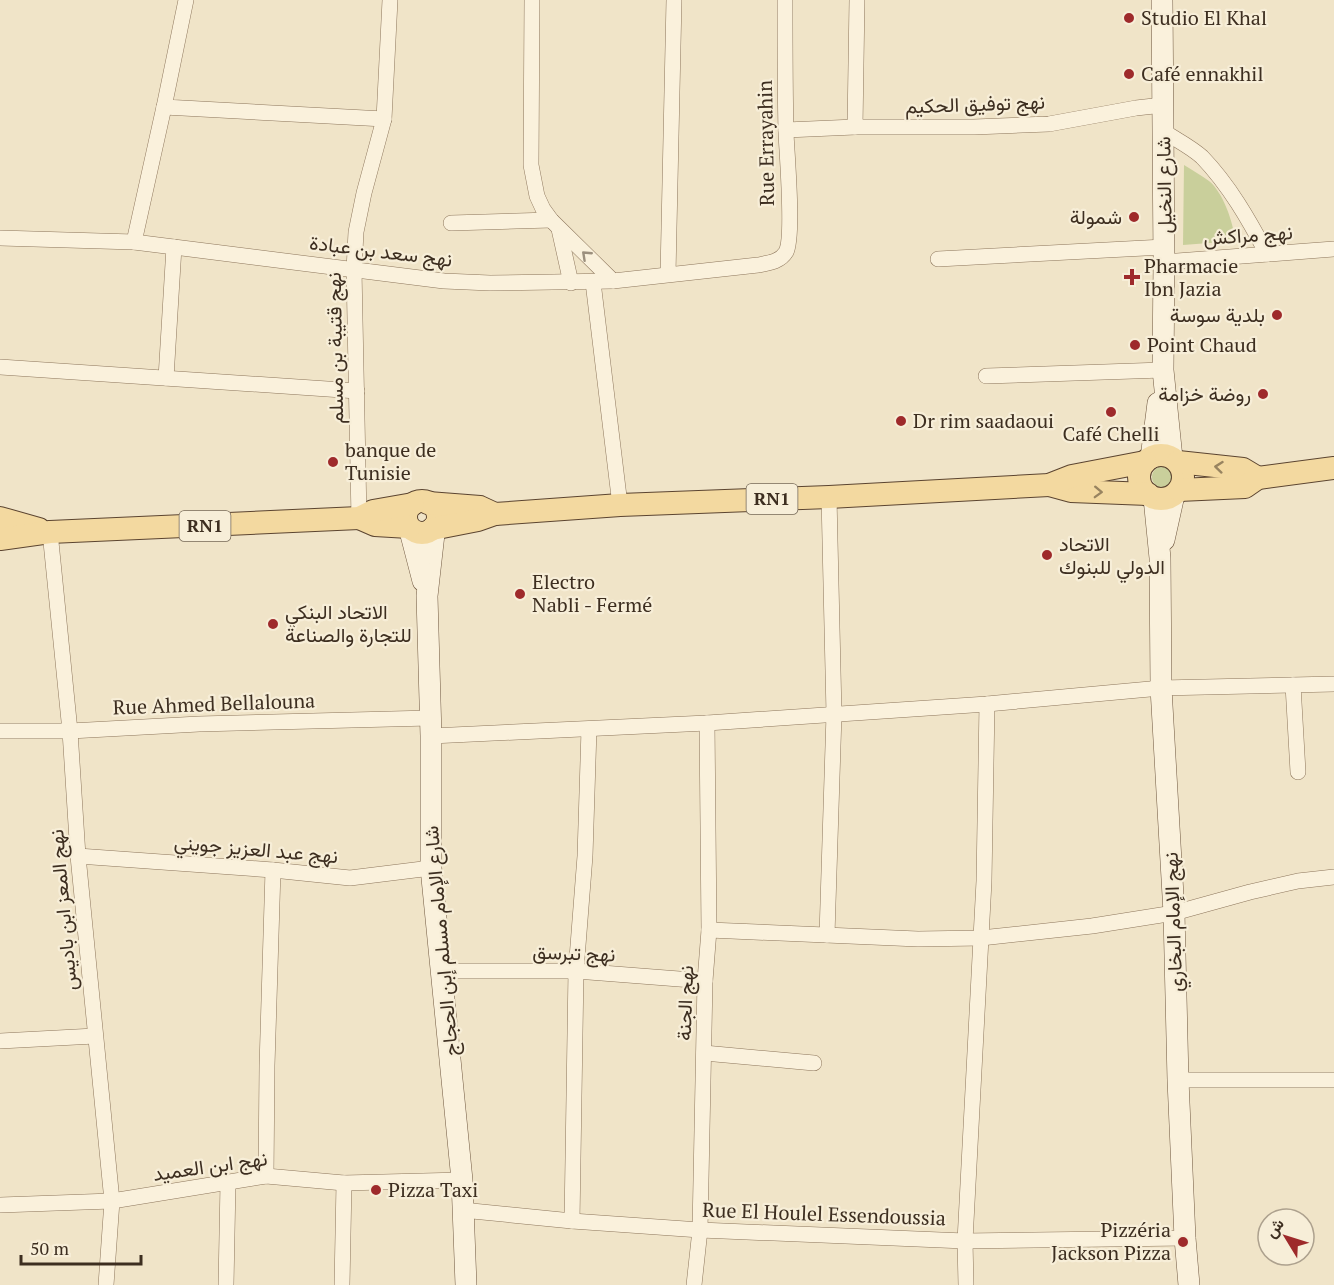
<svg xmlns="http://www.w3.org/2000/svg" width="1334" height="1285" viewBox="0 0 1334 1285" font-family="'PT Serif',Vazirmatn,serif">
  <style>
    .green { fill: #c9cf9b }
    .lines { fill: none; stroke-linecap: round; stroke-linejoin: round }
    .street-casing { stroke: #8d765c; stroke-width: 16 }
    .secondary-casing { stroke: #6f573f; stroke-width: 22 }
    .primary-casing { stroke: #5b4430; stroke-width: 24 }
    .street { stroke: #faf1dc; stroke-width: 15 }
    .secondary { stroke: #faf1dc; stroke-width: 21 }
    .primary { stroke: #f3d9a0; stroke-width: 22 }
    .oneway { stroke: #9c907e }
    .oneway2 { stroke: #988460 }
    .poi-dot { fill: #9e2a2b; stroke: #f7eed8; stroke-width: 2 }
    .labels { text-anchor: middle; stroke-width: 4.5; stroke-linejoin: round; paint-order: stroke }
    .shield { fill: #f7eed8; stroke: #756857; stroke-width: 1.5 }
    .shield-label { font-size: 18px; font-weight: bold; fill: #3d2e20 }
    .poi-label { font-size: 20px; fill: #3d2e20; stroke: #f7eed8; text-anchor: start }
    .street-label { font-size: 20px; fill: #3d2e20; stroke: #f7eed8 }
  </style>
  <rect width="100%" height="100%" fill="#f0e4c8"/>
  <!-- green -->
  <g class="green">
    <path d="M 1184,165 C 1192,170 1201,175 1209,181 C 1223,192 1234,224 1235,241 L 1183,245 Z"/>
    <circle cx="1163" cy="477" r="11"/>
  </g>
  <g class="lines">
    <!-- street casing -->
    <g class="street-casing">
      <g id="street">
        <polyline points="186,0 164,107 384,119"/>
        <polyline points="532,0 531,165 537,196 543,209 551,220 613,281"/>
        <polyline points="855,127 857,0"/>
        <polyline points="786,130 855,127 974,127 1049,124 1136,108 1163,105"/>
        <path d="M 1163,131 C 1175,139 1191,147 1202,157 C 1229,185 1249,220 1267,254"/>
        <polyline points="451,223 551,220"/>
        <polyline points="559,229 571,283"/>
        <path d="M 0,238 L 134,242 L 444,281 L 490,283 L 613,281 L 758,265 C 768,263 780,262 786,252 C 794,237 787,155 786,133 C 785,89 785,44 785,0"/>
        <polyline points="134,242 164,107"/>
        <polyline points="938,259 1164,247"/>
        <polyline points="1164,262 1334,249"/>
        <polyline points="668,274 674,0"/>
        <polyline points="593,282 620,505"/>
        <polyline points="0,367 357,391"/>
        <polyline points="986,376 1163,370"/>
        <polyline points="166,378 174,247"/>
        <polyline points="359,518 354,270 356,232 364,193 384,119 390,0"/>
        <polyline points="50,532 70,731 78,856 112,1201 106,1285"/>
        <polyline points="1293,685 1298,772"/>
        <polyline points="0,731 70,731 199,724 430,718"/>
        <polyline points="431,736 707,723 987,704 1161,688 1334,684"/>
        <polyline points="78,856 273,870 350,878 431,868"/>
        <polyline points="709,930 918,939 981,938 1092,926 1174,913 1250,892 1298,881 1334,877"/>
        <polyline points="827,935 834,714 829,497"/>
        <polyline points="442,971 576,971 705,981"/>
        <polyline points="0,1041 95,1036"/>
        <polyline points="704,1053 814,1063"/>
        <polyline points="1178,1080 1334,1080"/>
        <polyline points="266,1176 267,1066 273,870"/>
        <polyline points="0,1205 112,1201 266,1176 344,1183 462,1180"/>
        <polyline points="462,1210 572,1221 700,1230 965,1241 1185,1238"/>
        <polyline points="572,1221 576,971 585,856 589,729"/>
        <polyline points="226,1285 228,1183"/>
        <polyline points="342,1285 344,1183"/>
        <polyline points="694,1285 700,1230 705,981 709,930 707,723"/>
        <polyline points="966,1285 965,1241 984,881 987,704"/>
      </g>
    </g>
    <!-- secondary casing -->
    <g class="secondary-casing">
      <g id="secondary">
        <polyline points="1162,0 1164,262 1163,370 1172,458"/>
        <polyline points="1151,458 1158,403"/>
        <polyline points="1154,498 1160,558 1161,688 1174,913 1178,1080 1185,1238 1189,1285"/>
        <polyline points="435,525 427,596 431,736 431,868 462,1180 466,1285"/>
        <polyline points="409,527 423,581"/>
        <polyline points="1164,540 1174,495"/>
      </g>
    </g>
    <!-- primary casing -->
    <g class="primary-casing">
      <g id="primary">
        <circle cx="1161" cy="477" r="22"/>
        <polyline points="1178,462 1243,469 1258,478"/>
        <polyline points="1049,485 1071,491 1148,494"/>
        <polyline points="1179,490 1245,487 1258,478 1334,468"/>
        <circle cx="422" cy="517" r="16"/>
        <polyline points="428,503 480,507 495,514"/>
        <polyline points="0,518 39,529"/>
        <polyline points="359,518 375,525 409,527"/>
        <polyline points="432,529 478,520 495,514 620,505 829,497 1049,485 1072,476 1145,462"/>
        <polyline points="0,539 50,532 359,518 373,511 413,504"/>
      </g>
    </g>
    <!-- street -->
    <use href="#street" class="street"/>
    <!-- secondary -->
    <use href="#secondary" class="secondary"/>
    <!-- primary -->
    <use href="#primary" class="primary"/>
  </g>
  <!-- one-way arrows -->
  <defs><path id="oneway-chevron" d="M-2-3.5L2.5 0L-2 3.5" fill="none" stroke-width="1.6" stroke-linecap="round" stroke-linejoin="round" transform="scale(1.5)"/></defs>
  <use class="oneway" href="#oneway-chevron" transform="translate(586 255) rotate(-137)"/>
  <g class="oneway2">
    <use href="#oneway-chevron" transform="translate(1219 467) rotate(-174)"/>
    <use href="#oneway-chevron" transform="translate(1098 492) rotate(2)"/>
  </g>
  <!-- markers -->
  <g class="poi-dot">
    <circle cx="1129" cy="18" r="6"/>
    <circle cx="1129" cy="74" r="6"/>
    <circle cx="1134" cy="217" r="6"/>
    <path d="M1129 268h6v6h6v6h-6v6h-6v-6h-6v-6h6z"/>
    <circle cx="1277" cy="315" r="6"/>
    <circle cx="1135" cy="345" r="6"/>
    <circle cx="1263" cy="394" r="6"/>
    <circle cx="1111" cy="412" r="6"/>
    <circle cx="901" cy="421" r="6"/>
    <circle cx="333" cy="462" r="6"/>
    <circle cx="1047" cy="555" r="6"/>
    <circle cx="520" cy="594" r="6"/>
    <circle cx="273" cy="624" r="6"/>
    <circle cx="376" cy="1190" r="6"/>
    <circle cx="1183" cy="1242" r="6"/>
  </g>
  <g class="labels">
    <!-- shield labels -->
    <g class="shield">
      <rect x="746.5" y="484" width="51" height="30" rx="4.5"/>
      <rect x="179.5" y="511" width="51" height="30" rx="4.5"/>
    </g>
    <g class="shield-label">
      <text x="772" y="505">RN1</text>
      <text x="205" y="532">RN1</text>
    </g>
    <!-- poi labels -->
    <g class="poi-label">
      <text x="1141" y="25">Studio El Khal</text>
      <text x="1141" y="81">Café ennakhil</text>
      <text x="1122" y="224" text-anchor="end">شمولة</text>
      <text x="1144" y="273">Pharmacie<tspan x="1144" dy="23">Ibn Jazia</tspan></text>
      <text x="1265" y="322" text-anchor="end">بلدية سوسة</text>
      <text x="1147" y="352">Point Chaud</text>
      <text x="1251" y="401" text-anchor="end">روضة خزامة</text>
      <text x="913" y="428">Dr rim saadaoui</text>
      <text x="1111" y="441" text-anchor="middle">Café Chelli</text>
      <text x="345" y="457">banque de<tspan x="345" dy="23">Tunisie</tspan></text>
      <text x="1059" y="551">الاتحاد<tspan x="1059" dy="23">الدولي للبنوك</tspan></text>
      <text x="532" y="589">Electro<tspan x="532" dy="23">Nabli - Fermé</tspan></text>
      <text x="285" y="619">الاتحاد البنكي<tspan x="285" dy="23">للتجارة والصناعة</tspan></text>
      <text x="388" y="1197">Pizza Taxi</text>
      <text x="1171" y="1237" text-anchor="end">Pizzéria<tspan x="1171" dy="23">Jackson Pizza</tspan></text>
    </g>
    <!-- street labels -->
    <g class="street-label">
      <text transform="translate(975 104) rotate(-2)" y="7">نهج توفيق الحكيم</text>
      <text transform="translate(766 143) rotate(-91)" y="7">Rue Errayahin</text>
      <text transform="translate(1164 185) rotate(-91)" y="7">شارع النخيل</text>
      <text transform="translate(1248 235) rotate(-4)" y="7">نهج مراكش</text>
      <text transform="translate(381 251) rotate(7)" y="7">نهج سعد بن عبادة</text>
      <text transform="translate(335 348) rotate(-91)" y="7">نهج قتيبة بن مسلم</text>
      <text transform="translate(214 704) rotate(-2)" y="7">Rue Ahmed Bellalouna</text>
      <text transform="translate(256 849) rotate(5)" y="7">نهج عبد العزيز جويني</text>
      <text transform="translate(63 910) rotate(-95)" y="7">نهج المعز ابن باديس</text>
      <text transform="translate(1173 922) rotate(-92)" y="7">نهج الإمام البخاري</text>
      <text transform="translate(441 941) rotate(-95)" y="7">شارع اﻹمام مسلم إبن الحجاج</text>
      <text transform="translate(574 953) rotate(2)" y="7">نهج تبرسق</text>
      <text transform="translate(685 1003) rotate(-88)" y="7">نهج الجنة</text>
      <text transform="translate(210 1166) rotate(-8)" y="7">نهج ابن العميد</text>
      <text transform="translate(824 1214) rotate(2)" y="7">Rue El Houlel Essendoussia</text>
    </g>
  </g>
  <!-- north arrow -->
  <g transform="translate(1286 1237) rotate(308)"><circle r="28" fill="#f7eed8" stroke="#ada18e" stroke-width="1.5"/>
  <path d="M0-4.5L10 22L0 15L-10 22Z" fill="#9e2a2b"/>
  <text y="-9" font-size="16" font-weight="bold" text-anchor="middle" fill="#3d2e20">ش</text>
  </g>
  <!-- scale -->
  <path d="M21 1255v9h120v-9" fill="none" stroke="#3d2e20" stroke-width="3"/>
  <text x="30" y="1255" font-size="18" fill="#3d2e20" stroke="#f7eed8" stroke-width="4.5" paint-order="stroke">50 m</text>
</svg>
